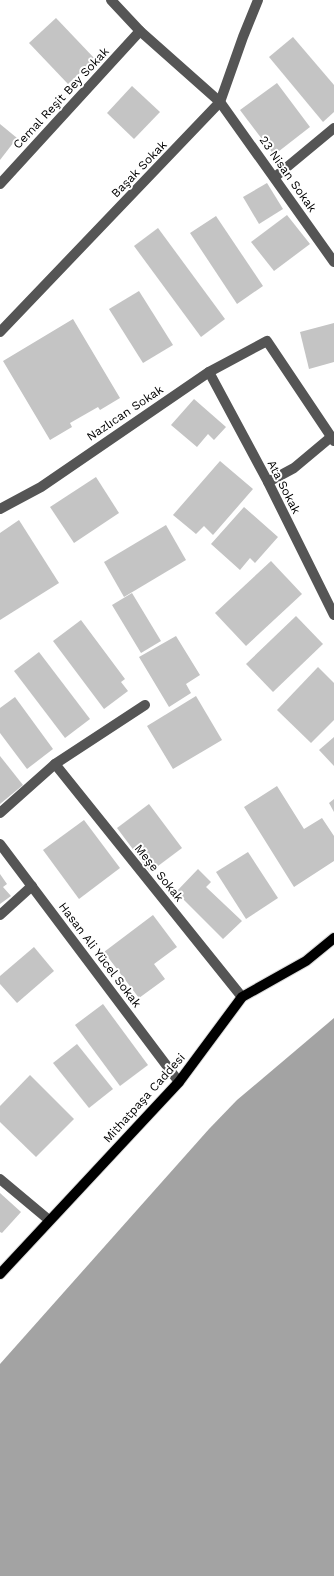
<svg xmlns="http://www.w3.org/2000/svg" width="334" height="1576" viewBox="0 0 334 1576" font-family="'Work Sans',sans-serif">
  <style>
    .water { fill: #a3a3a3 }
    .building { fill: #c4c4c4 }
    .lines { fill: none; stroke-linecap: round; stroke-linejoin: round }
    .major-casing { stroke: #dbdbdb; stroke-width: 12 }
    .minor { stroke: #555; stroke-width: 10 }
    .major { stroke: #000; stroke-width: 10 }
    .labels { text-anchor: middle; stroke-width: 4; stroke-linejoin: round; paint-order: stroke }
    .street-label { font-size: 12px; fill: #000; stroke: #fff }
  </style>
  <rect width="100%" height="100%" fill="#fff"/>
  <!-- water -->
  <polygon class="water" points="334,1018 334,1576 0,1576 0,1364 209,1129 237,1100"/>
  <!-- building -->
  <g class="building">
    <polygon points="56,18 95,59 68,84 29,43"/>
    <polygon points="293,37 334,85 334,112 323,122 269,57"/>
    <polygon points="277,83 310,127 274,155 240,110"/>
    <polygon points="132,86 160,112 134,139 107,113"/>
    <polygon points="0,124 17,138 0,160"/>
    <polygon points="267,183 283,209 259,224 243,197"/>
    <polygon points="287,215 310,244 274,271 251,242"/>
    <polygon points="216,216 263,286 237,304 190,233"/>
    <polygon points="158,228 225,319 201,337 134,246"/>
    <polygon points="139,291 173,345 143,363 109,309"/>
    <polygon points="73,319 120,398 100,410 98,407 70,423 72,427 50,440 3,361"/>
    <polygon points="334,323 334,362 309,369 300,332"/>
    <polygon points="194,399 226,427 214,440 208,434 197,447 171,425"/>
    <polygon points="220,461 253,489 213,535 204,526 196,534 173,515"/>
    <polygon points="96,477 119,513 74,543 50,507"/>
    <polygon points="244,507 278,537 255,563 250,558 240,570 211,544"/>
    <polygon points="19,520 59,583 0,620 0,533"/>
    <polygon points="166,525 186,560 124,597 104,562"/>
    <polygon points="271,561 302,594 246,646 215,613"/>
    <polygon points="132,593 161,641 141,653 112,605"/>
    <polygon points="296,616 323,644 273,692 246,664"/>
    <polygon points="81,620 125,679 121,682 128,691 104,709 53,641"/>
    <polygon points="176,636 200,675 186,684 191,693 169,707 139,657"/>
    <polygon points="39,652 90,719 65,738 14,671"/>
    <polygon points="318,667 334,683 334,720 311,743 277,710"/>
    <polygon points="196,696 222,740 173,769 147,726"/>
    <polygon points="15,697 53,749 27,769 0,733 0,708"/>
    <polygon points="334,737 334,766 319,750"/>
    <polygon points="0,756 23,785 0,804"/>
    <polygon points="277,786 304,829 322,818 334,836 334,861 294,887 244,807"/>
    <polygon points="334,799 334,812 329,803"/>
    <polygon points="149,804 182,848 150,872 117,828"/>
    <polygon points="84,820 120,868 79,899 43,850"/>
    <polygon points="248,852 278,898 246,919 216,872"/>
    <polygon points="198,869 211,882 206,887 242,921 223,939 176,892"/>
    <polygon points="0,874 7,884 3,887 11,896 0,904"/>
    <polygon points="153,915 177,947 154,964 165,979 139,998 104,952"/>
    <polygon points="34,947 54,971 17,1003 0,984 0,976"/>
    <polygon points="103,1004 148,1065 120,1086 75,1025"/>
    <polygon points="77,1044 113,1089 89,1108 53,1063"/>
    <polygon points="30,1075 74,1119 36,1157 0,1122 0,1106"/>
    <polygon points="0,1193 21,1212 2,1233 0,1232"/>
  </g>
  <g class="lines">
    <!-- major casing -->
    <g class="major-casing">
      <polyline id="major" points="0,1274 179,1082 242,997 306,961 334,938"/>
    </g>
    <!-- minor -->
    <g class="minor">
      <polyline points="111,0 140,31 220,102 334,262"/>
      <polyline points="275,177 334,128"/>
      <polyline points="0,184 140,31"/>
      <polyline points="0,332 220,102 243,37 258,0"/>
      <polyline points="209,372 268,482 334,615"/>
      <polyline points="268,482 294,468 331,437"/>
      <polyline points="0,509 41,487 209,372 267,341 334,441"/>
      <polyline points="55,764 242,997"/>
      <polyline points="0,813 55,764 145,705"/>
      <polyline points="0,844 179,1082"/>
      <polyline points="0,915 32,886"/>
      <polyline points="0,1179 49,1220"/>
    </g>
    <!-- major -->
    <use href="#major" class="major"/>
  </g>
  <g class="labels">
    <!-- street labels -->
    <g class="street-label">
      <text transform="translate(61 98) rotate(-47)" y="4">Cemal Reşit Bey Sokak</text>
      <text transform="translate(139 169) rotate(-46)" y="4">Başak Sokak</text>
      <text transform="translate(288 174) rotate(55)" y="4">23 Nisan Sokak</text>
      <text transform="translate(125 413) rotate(-34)" y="4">Nazlıcan Sokak</text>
      <text transform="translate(284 487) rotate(63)" y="4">Ata Sokak</text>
      <text transform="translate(159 873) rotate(51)" y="4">Meşe Sokak</text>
      <text transform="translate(100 955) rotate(53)" y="4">Hasan Ali Yücel Sokak</text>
      <text transform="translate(144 1098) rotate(-48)" y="4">Mithatpaşa Caddesi</text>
    </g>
  </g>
</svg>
